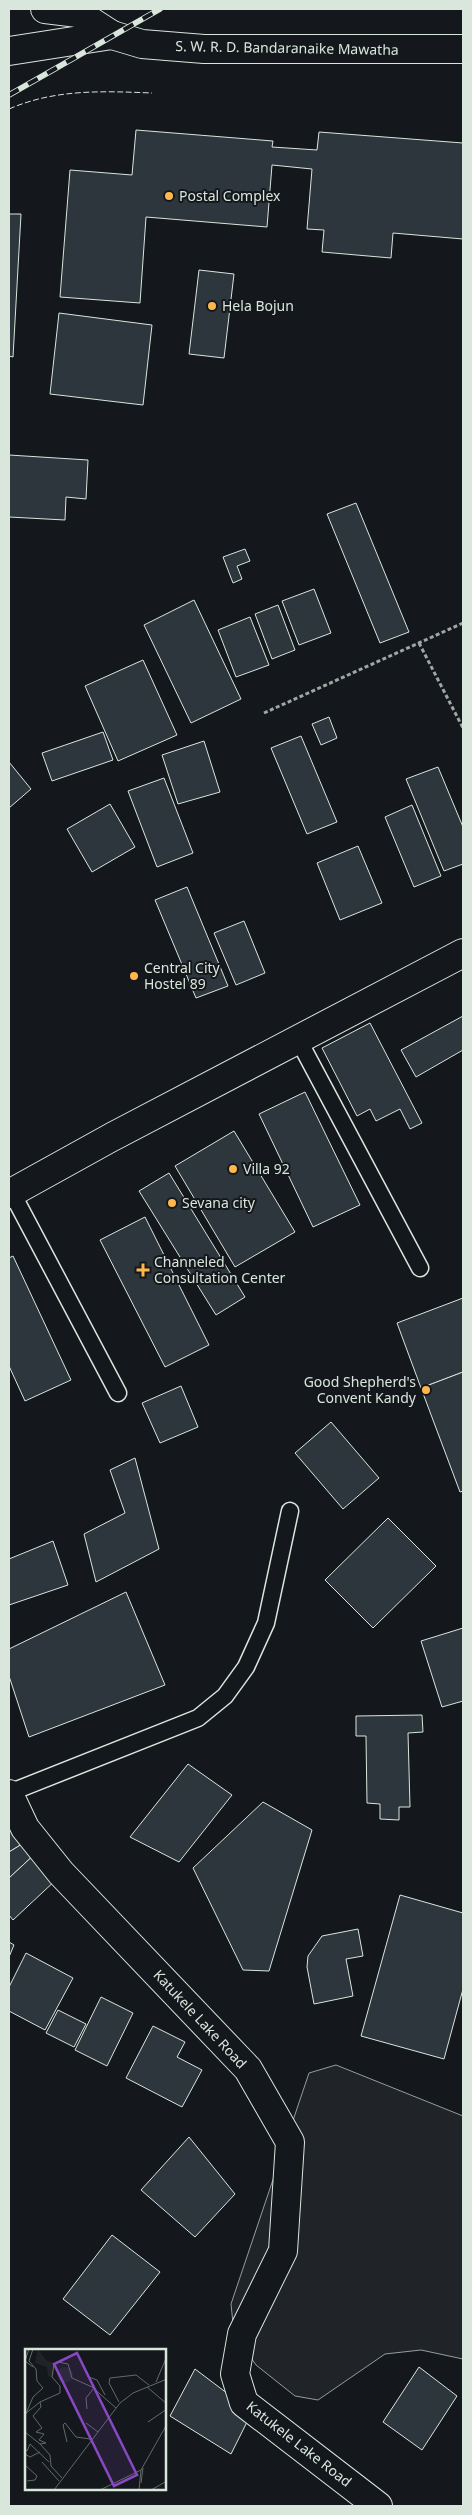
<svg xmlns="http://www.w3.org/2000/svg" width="472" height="2515" viewBox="0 0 472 2515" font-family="'Noto Sans',sans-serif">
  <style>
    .green { fill: #202428; stroke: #939e99 }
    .building { fill: #2c363c; stroke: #d8e6dc }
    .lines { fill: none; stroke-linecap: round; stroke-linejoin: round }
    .lane-casing { stroke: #d8e6dc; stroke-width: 19 }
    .street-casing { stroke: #d8e6dc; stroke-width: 30 }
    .secondary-casing { stroke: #d8e6dc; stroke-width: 30 }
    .primary-casing { stroke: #d8e6dc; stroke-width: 30 }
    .highway-casing { stroke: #d8e6dc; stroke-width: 30 }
    .path { stroke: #9da8a2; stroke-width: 3; stroke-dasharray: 4 2.5; stroke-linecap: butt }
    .lane { stroke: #14181c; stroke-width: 16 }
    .street { stroke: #14181c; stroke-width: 28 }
    .secondary { stroke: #14181c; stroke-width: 28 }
    .primary { stroke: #14181c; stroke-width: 28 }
    .highway { stroke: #14181c; stroke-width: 28 }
    .rail-casing { stroke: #d8e6dc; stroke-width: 5.5 }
    .rail { stroke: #14181c; stroke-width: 4; stroke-dasharray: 11; stroke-linecap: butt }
    .fence { stroke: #d8e6dc; stroke-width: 1; stroke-dasharray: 6 2.5; stroke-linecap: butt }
    .poi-dot { fill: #ffb74d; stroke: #14181c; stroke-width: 2 }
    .labels { text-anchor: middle; stroke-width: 4; stroke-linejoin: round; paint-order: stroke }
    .street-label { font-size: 14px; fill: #d8e6dc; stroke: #14181c }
    .poi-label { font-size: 14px; fill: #d8e6dc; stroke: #14181c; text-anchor: start }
    .inset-road { fill: none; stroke: #626a69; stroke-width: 1 }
    .view { fill: #8948c3; fill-opacity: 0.15; stroke: #8948c3; stroke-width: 2.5 }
    .inset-edge { fill: none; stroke: #d8e6dc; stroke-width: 2.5 }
  </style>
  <rect width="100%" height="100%" fill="#14181c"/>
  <!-- green -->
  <polygon class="green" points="336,2065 463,2116 463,2359 421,2350 385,2354 318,2400 295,2396 256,2365 234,2333 231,2304 309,2073"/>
  <!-- building -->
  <g class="building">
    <polygon points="136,130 273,141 272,147 317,150 319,132 463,143 463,239 393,233 391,258 322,252 324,230 307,229 312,169 272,165 267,227 146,217 140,303 60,297 70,170 132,175"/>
    <polygon points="9,214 21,214 13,357 9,356"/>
    <polygon points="199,270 234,274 224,358 189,354"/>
    <polygon points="59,313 152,325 143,405 50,394"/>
    <polygon points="9,455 88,460 86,499 66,497 65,520 9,517 9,531"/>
    <polygon points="356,503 409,632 380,643 327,514"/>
    <polygon points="245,549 250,561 237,566 242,579 233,583 223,557"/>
    <polygon points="314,589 331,633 299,645 282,601"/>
    <polygon points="194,600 241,699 191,723 144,625"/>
    <polygon points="278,605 295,650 272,659 255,614"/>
    <polygon points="250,617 269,665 236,677 218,630"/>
    <polygon points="143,660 177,735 118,761 85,686"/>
    <polygon points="329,717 337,738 321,745 312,724"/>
    <polygon points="103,732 113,760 52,781 42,753"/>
    <polygon points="301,736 337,822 307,834 271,748"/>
    <polygon points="204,741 220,792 178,804 162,755"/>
    <polygon points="9,762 31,789 9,808"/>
    <polygon points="438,767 463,827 463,864 444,871 406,779"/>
    <polygon points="164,778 193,853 157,867 128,791"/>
    <polygon points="110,804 135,847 92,872 67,829"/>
    <polygon points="412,805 441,876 414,887 385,817"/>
    <polygon points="358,846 382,903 340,920 317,863"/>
    <polygon points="187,887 228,986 196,998 155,900"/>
    <polygon points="244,921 265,973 236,985 214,933"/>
    <polygon points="463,1016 463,1050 416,1077 401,1050"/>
    <polygon points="370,1023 422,1123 410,1129 400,1109 376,1121 370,1109 357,1116 322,1048"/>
    <polygon points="305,1092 360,1205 313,1227 259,1114"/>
    <polygon points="234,1131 295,1232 235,1267 175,1166"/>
    <polygon points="169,1173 245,1297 216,1315 139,1191"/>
    <polygon points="145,1217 209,1345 165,1367 100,1240"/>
    <polygon points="13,1256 71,1380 25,1401 9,1366 9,1258"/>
    <polygon points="463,1298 463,1372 421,1388 397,1323"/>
    <polygon points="463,1372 463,1491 460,1492 421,1388"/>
    <polygon points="181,1386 198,1427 160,1443 142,1403"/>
    <polygon points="331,1422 379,1478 343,1509 295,1453"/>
    <polygon points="135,1458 159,1549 96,1582 84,1534 125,1513 110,1470"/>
    <polygon points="388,1518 436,1566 373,1628 325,1580"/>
    <polygon points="53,1541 68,1585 9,1605 9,1559"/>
    <polygon points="126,1592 165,1685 29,1737 9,1676 9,1649"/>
    <polygon points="463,1628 463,1701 442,1707 421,1641"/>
    <polygon points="422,1715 423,1732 408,1733 410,1807 399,1807 399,1820 380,1819 380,1804 367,1803 366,1736 356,1736 356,1716"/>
    <polygon points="188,1764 232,1795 179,1862 130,1837"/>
    <polygon points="263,1802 312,1830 269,1971 243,1970 193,1868"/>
    <polygon points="9,1817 27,1841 9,1852"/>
    <polygon points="27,1841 36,1853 9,1878 9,1852"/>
    <polygon points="36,1853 58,1878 13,1920 9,1915 9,1878"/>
    <polygon points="400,1895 463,1913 463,1989 444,2059 361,2036"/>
    <polygon points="358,1929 363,1956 346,1959 353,1996 314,2004 307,1967 308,1956 322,1936"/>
    <polygon points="9,1942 14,1945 9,1957"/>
    <polygon points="26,1953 73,1978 45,2030 9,2011 9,1987"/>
    <polygon points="101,1997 133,2013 107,2066 75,2050"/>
    <polygon points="58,2010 86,2024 74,2047 46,2033"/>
    <polygon points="153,2026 185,2042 177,2057 202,2070 182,2107 126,2078"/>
    <polygon points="189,2137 235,2194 195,2237 141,2190"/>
    <polygon points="112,2235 160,2272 110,2335 63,2299"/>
    <polygon points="419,2367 457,2396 422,2450 383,2422"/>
    <polygon points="195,2369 252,2412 231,2454 170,2416"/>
  </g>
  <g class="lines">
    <!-- lane casing -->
    <g class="lane-casing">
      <g id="lane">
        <polyline points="299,1041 420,1268"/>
        <polyline points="12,1193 118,1393"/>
        <polyline points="9,1793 198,1718 225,1696 246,1667 266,1623 290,1511"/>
      </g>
    </g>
    <!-- street casing -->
    <g class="street-casing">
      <polyline id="street" points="9,1794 25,1828 61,1873 248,2069 290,2142 283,2251 242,2334 235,2374 244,2403 378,2506"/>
    </g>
    <!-- secondary casing -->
    <g class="secondary-casing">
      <polyline id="secondary" points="112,35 142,44 204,49 463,49"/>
    </g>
    <!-- primary casing -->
    <g class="primary-casing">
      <g id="primary">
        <polyline points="45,9 78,13 112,35"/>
        <polyline points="9,51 112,35"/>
      </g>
    </g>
    <!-- highway casing -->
    <g class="highway-casing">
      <polyline id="highway" points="9,1194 112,1137 463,953"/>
    </g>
    <!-- path -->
    <g class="path">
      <polyline points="419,643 463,728"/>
      <polyline points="264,713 463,623"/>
    </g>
    <!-- lane -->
    <use href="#lane" class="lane"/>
    <!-- street -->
    <use href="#street" class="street"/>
    <!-- secondary -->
    <use href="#secondary" class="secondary"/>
    <!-- primary -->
    <use href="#primary" class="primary"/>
    <!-- highway -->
    <use href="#highway" class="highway"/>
    <!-- rail casing -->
    <g class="rail-casing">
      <polyline id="rail" points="9,95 160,9"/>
    </g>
    <!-- rail -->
    <use href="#rail" class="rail"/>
    <!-- fence -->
    <path class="fence" d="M 9,109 C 55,89 102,91 152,93"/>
  </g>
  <!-- markers -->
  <g class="poi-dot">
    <circle cx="169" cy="196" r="5"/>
    <circle cx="212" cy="306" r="5"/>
    <circle cx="134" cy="976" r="5"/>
    <circle cx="233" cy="1169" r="5"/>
    <circle cx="172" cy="1203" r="5"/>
    <path d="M140.5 1262.5h5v5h5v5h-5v5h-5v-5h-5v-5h5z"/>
    <circle cx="426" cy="1390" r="5"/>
  </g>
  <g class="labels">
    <!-- street labels -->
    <g class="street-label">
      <text transform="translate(287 48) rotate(1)" y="5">S. W. R. D. Bandaranaike Mawatha</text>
      <text transform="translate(200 2019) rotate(47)" y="5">Katukele Lake Road</text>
      <text transform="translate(299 2444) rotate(38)" y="5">Katukele Lake Road</text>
    </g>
    <!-- poi labels -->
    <g class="poi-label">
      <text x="179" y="201">Postal Complex</text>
      <text x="222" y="311">Hela Bojun</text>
      <text x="144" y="973">Central City<tspan x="144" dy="16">Hostel 89</tspan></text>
      <text x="243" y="1174">Villa 92</text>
      <text x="182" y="1208">Sevana city</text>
      <text x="154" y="1267">Channeled<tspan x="154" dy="16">Consultation Center</tspan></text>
      <text x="416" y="1387" text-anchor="end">Good Shepherd's<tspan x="416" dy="16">Convent Kandy</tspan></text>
    </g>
  </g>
  <!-- overview -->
  <g transform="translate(25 2349)">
    <rect width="141" height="141" fill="#14181c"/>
    <path d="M 13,1 L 21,11 L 29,14 L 28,29 L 23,27 L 22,18 L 10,14 ZM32 26a8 8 0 1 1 16 0a8 8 0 1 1-16 0Z" fill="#202428"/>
    <path class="inset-road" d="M 4,0 L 0,12 L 8,18M 64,28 L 72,31 L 80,46M 131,33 L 142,7M 122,38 L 142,55M 15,53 L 35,44 L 35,37 L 27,28 L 29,15 L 33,13 L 43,15 L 47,29 L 67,38 L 91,59M 94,53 L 84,34 L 85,29 L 111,26 L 124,36M 62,60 L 61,49 L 69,39M 0,65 L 15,53 L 16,58 L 8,67 L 17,79 L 11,83 L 19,85 L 14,91 L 21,94 L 15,95 L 25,106 L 26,117 L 37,129M 0,67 L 8,48 L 18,39 L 12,32 L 11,20 L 4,12 L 8,0M 123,73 L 142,60M 61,74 L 73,83M 0,83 L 15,95M 42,93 L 38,76 L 40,74 L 51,88 L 65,90M 0,101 L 2,102 L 5,95 L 24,113M 0,105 L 5,108 L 15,103M 17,113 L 34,132M 0,116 L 12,127 L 10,131 L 2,132M 116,134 L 118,119M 29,141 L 95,54 L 108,44 L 142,30M 75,141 L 116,121M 114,141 L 116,121 L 142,75M 126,141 L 142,132"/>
    <path class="view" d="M 52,4 L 112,126 L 89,137 L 29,15 Z"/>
    <rect width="141" height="141" class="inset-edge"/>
  </g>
  <!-- border -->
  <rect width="472" height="2515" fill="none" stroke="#d8e6dc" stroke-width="20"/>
</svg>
